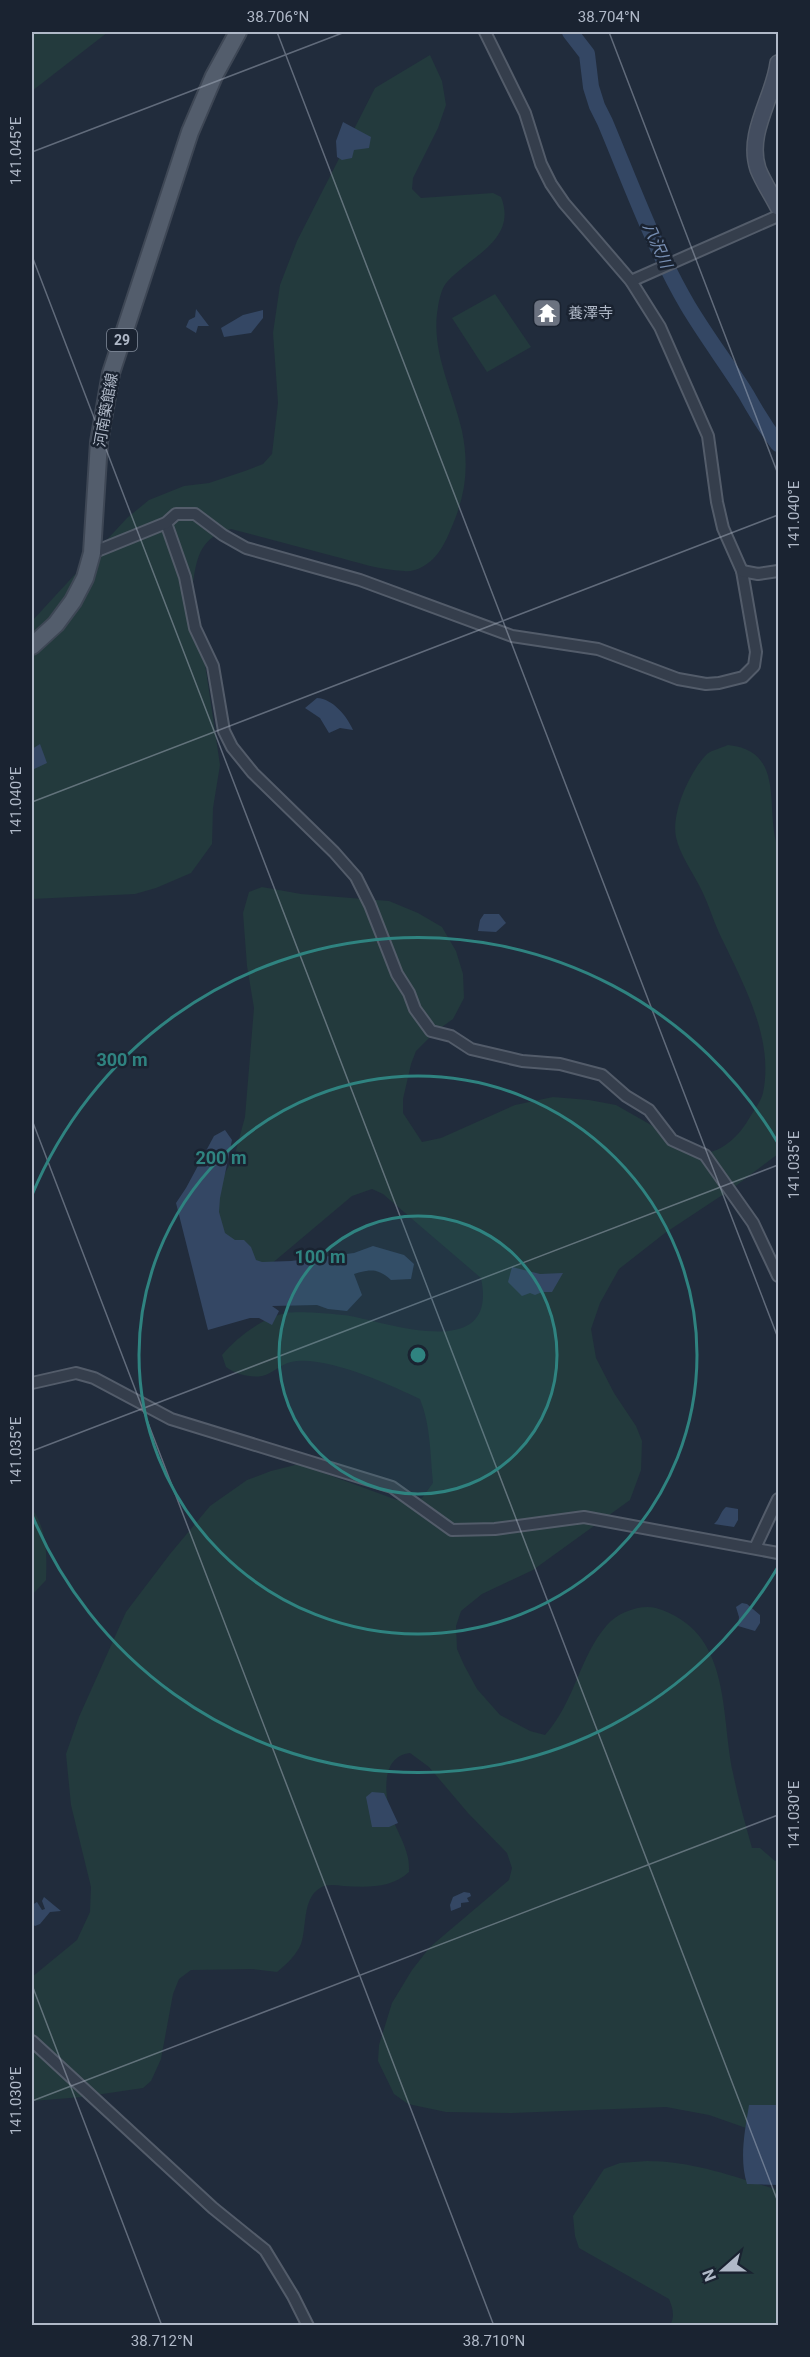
<svg xmlns="http://www.w3.org/2000/svg" width="810" height="2357" viewBox="0 0 810 2357" font-family="Roboto,'Noto Sans JP',sans-serif">
  <style>
    .green { fill: #233a3d }
    .water { fill: #344764 }
    .lines { fill: none; stroke-linecap: round; stroke-linejoin: round }
    .river { stroke: #344764; stroke-width: 16 }
    .street-casing { stroke: #535c6a; stroke-width: 14 }
    .secondary-casing { stroke: #535c6a; stroke-width: 18 }
    .primary-casing { stroke: #3e4755; stroke-width: 20 }
    .street { stroke: #353e4c; stroke-width: 10 }
    .secondary { stroke: #434d5f; stroke-width: 15 }
    .primary { stroke: #535d6c; stroke-width: 16 }
    .ticks { fill: none; stroke: #b0b9c8; stroke-width: 1.5; stroke-opacity: 0.45 }
    .ring { fill: none; stroke: #2f8380; stroke-width: 3 }
    .labels { text-anchor: middle; stroke-width: 5; stroke-linejoin: round; paint-order: stroke }
    .shield { fill: #1a2331; stroke: #838c9b; stroke-width: 1.5 }
    .shield-label { font-size: 14px; font-weight: bold; fill: #b0b9c8 }
    .poi-label { font-size: 15px; fill: #b0b9c8; stroke: #1a2331; text-anchor: start }
    .street-label { font-size: 15px; fill: #b0b9c8; stroke: #1a2331 }
    .water-label { font-size: 16px; font-style: italic; fill: #778eb2; stroke: #1a2331 }
    .centre { fill: #2f8380; stroke: #1a2331; stroke-width: 3 }
    .ring-label { font-size: 18px; text-anchor: middle; font-weight: bold; fill: #2f8380; stroke: #1a2331; stroke-width: 5; stroke-linejoin: round; paint-order: stroke }
    .neatline { fill: none; stroke: #b0b9c8; stroke-width: 2 }
    .ticks-label { font-size: 15px; text-anchor: middle; fill: #b0b9c8 }
  </style>
  <rect width="100%" height="100%" fill="#212c3c"/>
  <!-- green -->
  <g class="green">
    <polygon points="32,32 108,32 32,91"/>
    <path d="M 430,55 L 442,81 L 446,105 L 438,128 L 413,178 L 412,189 L 421,198 L 493,193 L 501,197 C 518,240 470,256 447,282 C 442,287 439,299 438,307 C 430,351 453,390 462,431 C 469,465 466,493 453,524 C 446,541 439,558 422,567 C 417,570 409,572 404,571 C 380,570 356,562 333,556 C 299,547 265,538 231,529 C 202,537 197,554 193,583 L 220,765 L 213,808 L 212,844 L 191,873 L 156,888 L 135,894 L 32,899 L 32,621 L 127,518 L 149,500 L 184,486 L 209,483 L 245,471 L 263,464 L 272,454 L 278,403 L 273,333 L 280,285 L 297,241 L 375,88 Z"/>
    <polygon points="495,294 531,347 487,372 452,318"/>
    <path d="M 728,745 C 787,751 764,809 778,848 L 778,1154 L 733,1188 L 665,1233 L 619,1269 L 600,1303 L 591,1329 L 596,1358 L 614,1393 L 636,1426 L 642,1441 L 641,1470 L 630,1500 L 533,1570 L 482,1594 L 461,1611 L 456,1626 L 457,1649 L 464,1665 L 477,1689 L 500,1715 L 530,1731 L 545,1735 C 575,1702 579,1657 607,1625 C 618,1612 641,1604 656,1608 C 732,1631 720,1711 733,1773 C 738,1798 745,1823 752,1848 L 760,1848 L 775,1861 L 778,1860 L 778,2139 L 709,2115 L 666,2107 L 512,2113 L 446,2112 L 408,2104 L 394,2094 L 378,2061 L 379,2045 L 392,2003 L 412,1970 L 430,1947 L 509,1880 L 512,1868 L 507,1853 L 468,1813 L 429,1767 L 410,1753 C 381,1756 384,1794 391,1815 C 396,1829 405,1843 408,1858 C 409,1863 409,1868 409,1872 C 390,1889 367,1887 343,1886 C 335,1885 327,1884 320,1888 C 302,1899 307,1927 301,1944 C 297,1954 286,1965 277,1972 L 253,1969 L 191,1970 L 179,1979 L 173,1994 L 161,2059 L 151,2081 L 143,2088 L 82,2097 L 32,2101 L 32,1977 L 77,1940 L 90,1912 L 91,1887 L 71,1805 L 66,1754 L 79,1717 L 126,1612 L 170,1554 L 210,1506 L 247,1480 L 271,1471 L 299,1464 L 397,1500 L 422,1498 L 433,1483 C 430,1455 431,1426 420,1399 C 391,1385 324,1354 291,1362 C 281,1364 272,1374 262,1376 C 250,1378 235,1374 226,1367 L 222,1355 C 237,1337 262,1318 286,1313 C 299,1311 336,1314 350,1316 C 392,1324 499,1362 481,1278 L 383,1194 L 372,1189 L 352,1196 L 251,1281 L 204,1238 L 220,1183 L 235,1154 L 245,1117 L 254,1008 L 247,966 L 243,913 L 249,892 L 262,887 L 301,894 L 389,901 L 418,913 L 442,927 L 456,951 L 463,974 L 464,998 L 453,1019 L 435,1032 L 416,1051 L 411,1064 L 403,1099 L 403,1113 L 422,1142 L 441,1138 L 515,1105 L 553,1097 L 589,1100 L 616,1105 L 702,1154 C 724,1151 739,1136 750,1117 C 754,1110 761,1101 763,1093 C 774,1040 745,987 723,941 C 714,924 709,904 700,887 C 692,871 680,855 676,837 C 671,813 690,771 707,754 C 712,750 722,748 728,745 Z"/>
    <path d="M 32,1509 C 47,1529 47,1556 46,1580 L 32,1595 Z"/>
    <path d="M 647,2161 C 693,2161 735,2177 778,2190 L 778,2325 L 670,2325 C 675,2317 673,2308 669,2299 L 579,2248 L 575,2236 L 573,2216 L 604,2169 L 620,2163 Z"/>
  </g>
  <!-- water -->
  <g class="water">
    <polygon points="343,122 371,137 369,148 354,150 352,158 342,160 337,157 336,141"/>
    <polygon points="196,309 209,326 198,326 196,333 186,327 189,320 195,317"/>
    <polygon points="263,310 263,318 251,333 224,337 221,328 243,315"/>
    <path d="M 317,698 C 333,699 347,716 353,730 L 340,728 L 329,733 L 320,718 L 305,708 Z"/>
    <polygon points="40,744 47,763 32,770 32,749"/>
    <polygon points="484,914 499,914 506,923 496,932 478,931 480,920"/>
    <path d="M 225,1130 L 232,1140 L 220,1198 L 219,1212 L 225,1233 L 235,1240 L 244,1240 L 251,1247 L 256,1260 L 262,1262 L 291,1261 L 354,1253 L 373,1246 L 404,1255 L 414,1264 L 411,1279 L 391,1280 C 378,1268 370,1269 354,1274 L 362,1295 L 347,1311 L 328,1309 L 317,1305 L 272,1306 L 279,1311 L 272,1325 L 259,1318 L 250,1318 L 208,1330 L 176,1203 L 186,1188 L 214,1136 Z"/>
    <polygon points="512,1267 540,1274 563,1273 552,1292 542,1292 535,1295 530,1293 522,1296 508,1282"/>
    <path d="M 726,1507 L 738,1509 L 738,1520 L 734,1527 L 714,1524 C 720,1519 720,1512 726,1507 Z"/>
    <polygon points="742,1603 747,1604 760,1615 760,1623 755,1631 738,1626 739,1617 736,1607"/>
    <polygon points="372,1792 384,1793 398,1823 389,1827 372,1827 366,1797"/>
    <polygon points="464,1892 470,1893 471,1896 467,1898 469,1902 461,1903 461,1907 451,1911 450,1905 453,1897"/>
    <polygon points="44,1897 61,1911 50,1912 40,1924 35,1926 32,1924 32,1905 37,1902 42,1910 45,1909 42,1901"/>
    <path d="M 749,2105 L 778,2105 L 778,2185 L 747,2184 C 739,2158 745,2131 749,2105 Z"/>
  </g>
  <g class="lines">
    <!-- river -->
    <path class="river" d="M 570,32 L 587,54 L 591,87 L 597,106 L 605,122 C 631,184 654,248 688,306 C 706,336 727,364 746,394 C 756,412 766,428 778,444"/>
    <!-- street casing -->
    <g class="street-casing">
      <g id="street">
        <polyline points="631,281 778,216"/>
        <polyline points="166,523 185,577 195,628 213,666 224,731 232,747 253,773 334,852 356,877 370,905 397,974 409,993 415,1009 431,1031 451,1036 471,1049 522,1061 560,1064 602,1075 626,1096 649,1110 672,1140 705,1155 753,1223 778,1276"/>
        <polyline points="92,553 166,523 176,514 195,514 223,535 246,548 360,580 512,636 598,649 678,679 706,684 719,683 743,677 754,666 756,652 742,571 723,528 717,502 708,436 660,327 631,281 564,203 551,184 541,164 525,113 485,32"/>
        <polyline points="742,571 758,574 778,571"/>
        <polyline points="32,1383 76,1373 94,1378 171,1419 392,1487 452,1530 495,1529 584,1517 778,1553"/>
        <polyline points="755,1548 778,1499"/>
        <polyline points="32,2041 213,2208 265,2250 293,2296 308,2326"/>
      </g>
    </g>
    <!-- secondary casing -->
    <g class="secondary-casing">
      <path id="secondary" d="M 778,63 C 774,97 746,133 758,169 C 763,182 772,195 778,207"/>
    </g>
    <!-- primary casing -->
    <g class="primary-casing">
      <polyline id="primary" points="32,646 56,624 73,601 85,578 92,553 99,442 111,373 190,132 214,76 238,32"/>
    </g>
    <!-- street -->
    <use href="#street" class="street"/>
    <!-- secondary -->
    <use href="#secondary" class="secondary"/>
    <!-- primary -->
    <use href="#primary" class="primary"/>
  </g>
  <!-- ticks -->
  <path class="ticks" d="M 277,32 L 778,1338M 609,32 L 778,474M 32,152 L 345,32M 32,256 L 778,2202M 32,802 L 778,515M 32,1120 L 494,2326M 32,1451 L 778,1165M 32,1985 L 162,2326M 32,2101 L 778,1815"/>
  <!-- distance rings -->
  <circle cx="418" cy="1355" r="139" fill="#2f8380" fill-opacity=".12"/>
  <g class="ring">
    <circle cx="418" cy="1355" r="139"/>
    <circle cx="418" cy="1355" r="279"/>
    <path d="M778 1567A418 418 0 0 1 32 1515M32 1195A418 418 0 0 1 778 1143"/>
  </g>
  <!-- icons -->
  <defs>
    <g id="temple-square" transform="scale(1.5)"><rect x="-9" y="-9" width="18" height="18" rx="4" fill="#6b7280" stroke="#1a2331"/><path d="M0-6L5-2H3V0L6.5 2.5H4V6H1.5V3h-3V6H-4V2.5H-6.5L-3 0V-2H-5Z" fill="#fff"/></g>
  </defs>
  <g fill-rule="evenodd">
    <use href="#temple-square" x="547" y="313"/>
  </g>
  <g class="labels">
    <!-- shield labels -->
    <rect class="shield" x="107" y="329" width="30" height="22" rx="4.5"/>
    <g class="shield-label">
      <text x="122" y="345">29</text>
    </g>
    <!-- poi labels -->
    <g class="poi-label">
      <text x="568" y="318">養澤寺</text>
    </g>
    <!-- street labels -->
    <g class="street-label">
      <text transform="translate(106 410) rotate(-80)" y="5">河南築館線</text>
    </g>
    <!-- water labels -->
    <g class="water-label">
      <text transform="translate(658 245) rotate(66)" y="6">八沢川</text>
    </g>
  </g>
  <circle cx="418" cy="1355" r="9" class="centre"/>
  <g class="ring-label">
    <text x="122" y="1066">300 m</text>
    <text x="221" y="1164">200 m</text>
    <text x="320" y="1263">100 m</text>
  </g>
  <!-- border -->
  <rect width="810" height="2357" fill="none" stroke="#1a2331" stroke-width="66"/>
  <!-- north arrow -->
  <g transform="translate(723 2270) rotate(249)" stroke="#1a2331" stroke-width="4.5" paint-order="stroke">
  <path d="M0-4.5L10 22L0 15L-10 22Z" fill="#b0b9c8"/>
  <text y="-9" font-size="16" font-weight="bold" text-anchor="middle" fill="#b0b9c8">N</text>
  </g>
  <rect x="33" y="33" width="744" height="2291" class="neatline"/>
  <g class="ticks-label">
    <text x="278" y="22">38.706°N</text>
    <text x="609" y="22">38.704°N</text>
    <text transform="translate(16 151) rotate(-90)" y="5">141.045°E</text>
    <text transform="translate(794 515) rotate(-90)" y="5">141.040°E</text>
    <text transform="translate(16 801) rotate(-90)" y="5">141.040°E</text>
    <text transform="translate(794 1165) rotate(-90)" y="5">141.035°E</text>
    <text transform="translate(16 1451) rotate(-90)" y="5">141.035°E</text>
    <text transform="translate(794 1815) rotate(-90)" y="5">141.030°E</text>
    <text transform="translate(16 2101) rotate(-90)" y="5">141.030°E</text>
    <text x="162" y="2346">38.712°N</text>
    <text x="494" y="2346">38.710°N</text>
  </g>
</svg>
